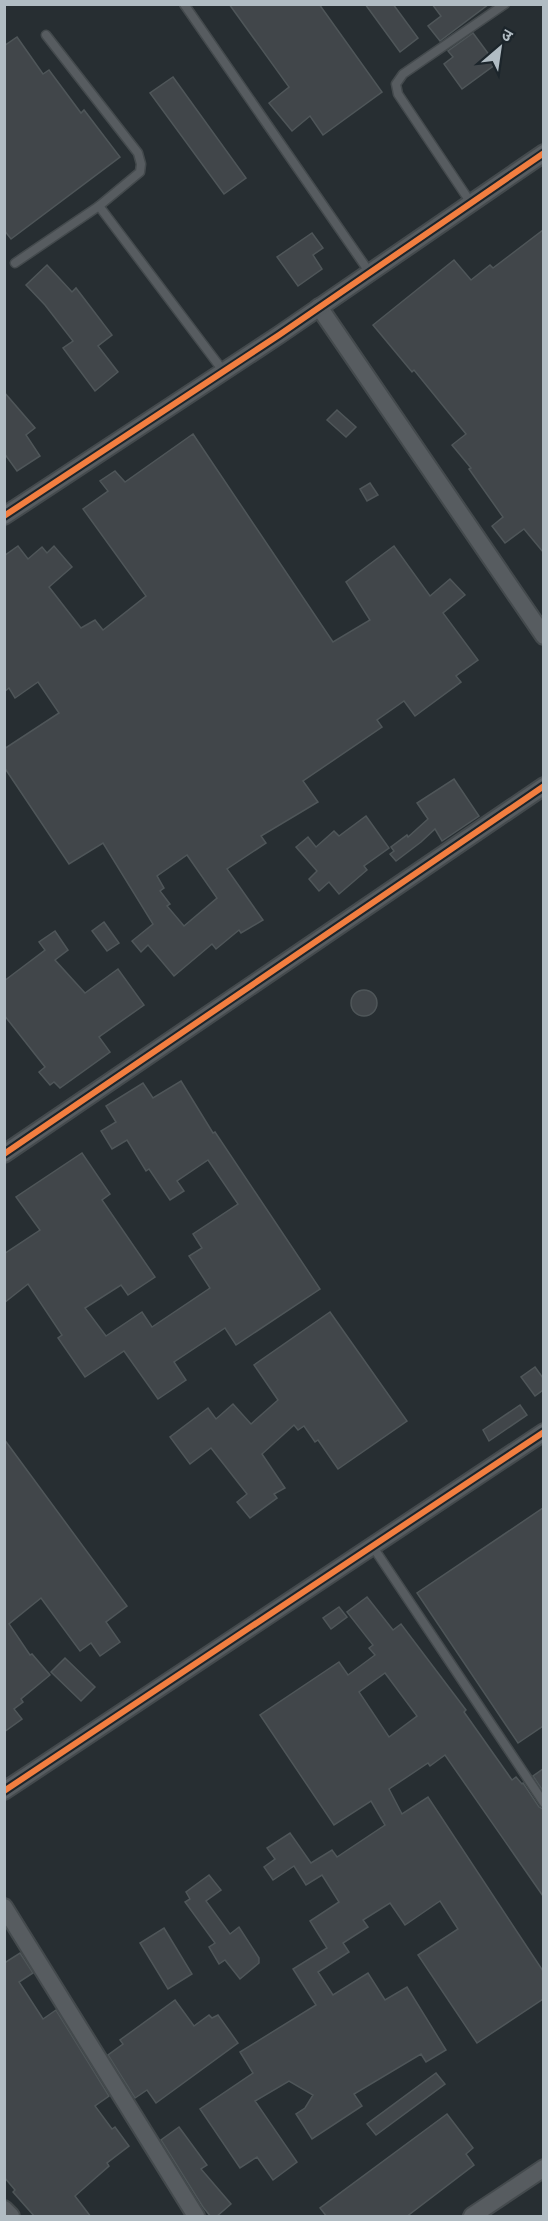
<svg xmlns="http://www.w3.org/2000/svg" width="548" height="2221" viewBox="0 0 548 2221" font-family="Ubuntu,'Noto Sans Devanagari',sans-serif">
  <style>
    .building { fill: #41464a; stroke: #4f5659; stroke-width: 1.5; fill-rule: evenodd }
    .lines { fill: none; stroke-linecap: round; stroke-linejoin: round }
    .lane-casing { stroke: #444a4d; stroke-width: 11 }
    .street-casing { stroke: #444a4d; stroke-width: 20 }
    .lane { stroke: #575c60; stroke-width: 8 }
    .street { stroke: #575c60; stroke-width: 16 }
    .cycleway-casing { stroke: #1c252b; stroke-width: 10 }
    .cycleway { stroke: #f27e40; stroke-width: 6 }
  </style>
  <rect width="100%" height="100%" fill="#272e32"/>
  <!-- building -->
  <g class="building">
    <polygon points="229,4 319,4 382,92 323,135 310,116 292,131 269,103 289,87"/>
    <polygon points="365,4 393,4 418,38 400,52"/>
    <polygon points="432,4 489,4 440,41 428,26 441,16"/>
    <polygon points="473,33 496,64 462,89 444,64 453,57 448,51"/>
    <polygon points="17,37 43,74 49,70 81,113 84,110 120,157 11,239 4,230 4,46"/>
    <polygon points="173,77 246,178 224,194 150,93"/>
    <polygon points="543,230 543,552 524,529 505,543 492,526 503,517 469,469 471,468 452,445 466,434 414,370 412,372 373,325 454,260 471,280 490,265 493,268"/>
    <polygon points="312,233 323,248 313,255 322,269 298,286 277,257"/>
    <polygon points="47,265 72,292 76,288 112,335 98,346 118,372 95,391 63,348 73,341 45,305 26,285"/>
    <polygon points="4,392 35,428 26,435 40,456 17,471 4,453"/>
    <polygon points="337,410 356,427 346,437 327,420"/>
    <path d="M 193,434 L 333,642 L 370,620 L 346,582 L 394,546 L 430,596 L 450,579 L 465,595 L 443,613 L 478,660 L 456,676 L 461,682 L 415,716 L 404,701 L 377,720 L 382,727 L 303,781 L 318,802 L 261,836 L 266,843 L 227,869 L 263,920 L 241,933 L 239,930 L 216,949 L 212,944 L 174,976 L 148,945 L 141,952 L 132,941 L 153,924 L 103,843 L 69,864 L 4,767 L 4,749 L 59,713 L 38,682 L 15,698 L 9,688 L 4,692 L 4,556 L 18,546 L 28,559 L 42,547 L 47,553 L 54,546 L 72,567 L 49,587 L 81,628 L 95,620 L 103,630 L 146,596 L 83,509 L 108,491 L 100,481 L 115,471 L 125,482 ZM 187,855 L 217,898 L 184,926 L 167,906 L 170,904 L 160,891 L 164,888 L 157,876 Z"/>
    <polygon points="370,483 378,495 367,501 360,489"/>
    <polygon points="454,779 479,816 442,841 435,829 421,842 396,861 390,854 394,851 391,847 407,835 408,837 428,819 417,803"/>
    <polygon points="366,816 389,848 364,866 367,870 339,894 329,882 319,891 309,879 317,871 296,847 308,837 316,847 334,831 339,836"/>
    <polygon points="104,922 119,943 107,951 92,931"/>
    <polygon points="55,931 68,950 55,960 85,993 118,969 144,1005 99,1037 110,1052 60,1088 54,1082 50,1085 39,1072 45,1067 4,1015 4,981 45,950 39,942"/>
    <circle cx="364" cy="1003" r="13"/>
    <polygon points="181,1081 213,1133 215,1132 320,1289 236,1345 225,1328 174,1362 186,1380 158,1399 124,1351 85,1377 58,1338 62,1335 28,1284 4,1303 4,1254 40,1230 16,1197 82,1153 110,1194 102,1200 155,1277 128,1295 121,1285 85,1308 106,1336 142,1312 152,1327 210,1288 189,1256 202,1248 193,1234 238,1204 208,1160 177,1181 184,1191 170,1200 149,1169 146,1171 127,1140 112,1149 101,1131 116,1122 106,1106 143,1083 153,1098"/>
    <polygon points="330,1312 407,1421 338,1469 318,1440 315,1442 304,1426 298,1430 294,1425 262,1454 285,1488 274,1494 277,1498 250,1518 237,1502 247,1494 211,1448 190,1464 170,1437 208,1408 216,1419 233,1404 251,1424 278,1400 254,1365"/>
    <polygon points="535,1367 543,1378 543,1390 535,1396 521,1377"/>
    <polygon points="520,1405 527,1415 489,1441 483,1430"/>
    <polygon points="4,1439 127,1606 106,1622 120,1642 100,1656 91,1643 80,1651 41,1598 9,1624 30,1655 32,1654 50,1675 21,1699 23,1702 14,1709 22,1719 4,1732"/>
    <polygon points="543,1508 543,1726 518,1743 417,1593"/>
    <path d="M 367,1597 L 393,1630 L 401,1624 L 466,1710 L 464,1712 L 512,1780 L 516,1777 L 522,1784 L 523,1783 L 539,1807 L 543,1809 L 543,1896 L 445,1755 L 430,1766 L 428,1763 L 389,1789 L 402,1814 L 428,1797 L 543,1971 L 543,1999 L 477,2043 L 418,1955 L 458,1929 L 440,1901 L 405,1925 L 390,1903 L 363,1920 L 368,1927 L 343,1943 L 349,1952 L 318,1972 L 333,1995 L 368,1973 L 385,2000 L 407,1987 L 446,2050 L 426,2062 L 421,2054 L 354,2094 L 362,2106 L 312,2139 L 296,2114 L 305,2108 L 313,2095 L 289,2081 L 255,2101 L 297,2162 L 273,2180 L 257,2157 L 240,2168 L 200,2109 L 253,2073 L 240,2052 L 316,2005 L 293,1969 L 327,1948 L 310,1921 L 339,1902 L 322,1875 L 306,1885 L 294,1866 L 273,1880 L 264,1867 L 275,1859 L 267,1848 L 290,1833 L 311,1863 L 332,1850 L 337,1857 L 385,1825 L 371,1801 L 334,1825 L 260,1715 L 339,1662 L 348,1675 L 375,1655 L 369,1648 L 373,1645 L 347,1612 ZM 385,1673 L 417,1716 L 389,1737 L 359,1692 Z"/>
    <polygon points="339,1607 347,1617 331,1629 323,1618"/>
    <polygon points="65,1658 95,1687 81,1701 51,1672"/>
    <polygon points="543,1769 543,1791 533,1776"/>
    <polygon points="209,1875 221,1890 206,1901 230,1934 239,1927 259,1958 259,1963 240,1979 225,1960 219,1964 209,1947 215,1943 185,1902 190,1899 186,1892"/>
    <polygon points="164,1928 192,1974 168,1989 140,1943"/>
    <polygon points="20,1953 33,1973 19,1982 43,2019 56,2010 109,2096 95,2106 112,2129 115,2127 129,2146 107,2163 109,2166 75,2196 91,2217 35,2217 13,2192 15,2190 4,2177 4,1960 6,1962"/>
    <polygon points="175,2000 194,2026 209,2015 212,2018 218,2015 238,2043 156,2103 147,2090 135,2098 108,2055 123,2044 120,2040"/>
    <polygon points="436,2073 445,2084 376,2135 367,2124"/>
    <polygon points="447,2114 473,2148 466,2154 474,2165 406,2217 327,2217 320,2208"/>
    <polygon points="179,2127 207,2165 201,2169 231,2204 216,2217 211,2217 203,2207 161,2140"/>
  </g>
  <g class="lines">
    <!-- lane casing -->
    <g class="lane-casing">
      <g id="lane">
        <polyline points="184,4 370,273"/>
        <polyline points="471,203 398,94 396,84 403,74 505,4"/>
        <polyline points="99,206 224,372"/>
        <polyline points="15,263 99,206 140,172 141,164 138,153 46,35"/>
        <polyline points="373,1547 544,1803"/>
      </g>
    </g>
    <!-- street casing -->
    <g class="street-casing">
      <g id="street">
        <polyline points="319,307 544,636"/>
        <polyline points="4,516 279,335 544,153"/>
        <polyline points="4,1154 544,786"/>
        <polyline points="4,1791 544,1432"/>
        <polyline points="4,1907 196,2216"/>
        <polyline points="4,2209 11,2216"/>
        <polyline points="472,2216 544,2168"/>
      </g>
    </g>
    <!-- lane -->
    <use href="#lane" class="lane"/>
    <!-- street -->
    <use href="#street" class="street"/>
    <!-- cycleway casing -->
    <g class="cycleway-casing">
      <g id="cycleway">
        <polyline points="4,516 279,335 544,153"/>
        <polyline points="4,1154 544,786"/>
        <polyline points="4,1791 544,1432"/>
      </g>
    </g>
    <!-- cycleway -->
    <use href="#cycleway" class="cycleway"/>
  </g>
  <!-- border -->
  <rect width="548" height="2221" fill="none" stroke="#b1bcc3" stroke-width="12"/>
  <!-- north arrow -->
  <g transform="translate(500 48) rotate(29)" stroke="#1c252b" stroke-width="4.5" paint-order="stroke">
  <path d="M0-4.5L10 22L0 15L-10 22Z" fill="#b1bcc3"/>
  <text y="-9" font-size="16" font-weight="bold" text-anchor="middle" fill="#b1bcc3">उ</text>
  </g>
</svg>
